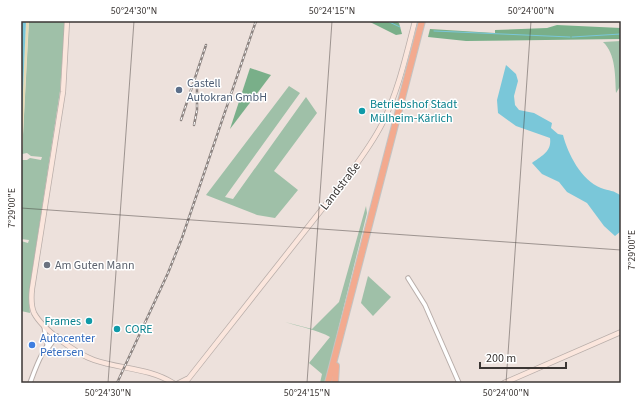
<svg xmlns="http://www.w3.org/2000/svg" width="642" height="404" viewBox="0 0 642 404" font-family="'Source Sans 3',sans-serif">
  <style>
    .green { fill: #9fc0a8 }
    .forest { fill: #79af89 }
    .sand { fill: #e4dab5 }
    .water { fill: #7ac7d9 }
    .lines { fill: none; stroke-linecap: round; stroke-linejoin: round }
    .stream { stroke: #7ac7d9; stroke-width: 1 }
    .street-casing { stroke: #b9aeaa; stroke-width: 5.5 }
    .secondary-casing { stroke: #b9aeaa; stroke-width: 6 }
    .highway-casing { stroke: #c4c3c2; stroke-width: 8 }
    .street { stroke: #fff; stroke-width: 3.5 }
    .secondary { stroke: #fbe6dd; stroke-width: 4.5 }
    .highway { stroke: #f3aa8f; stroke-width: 6 }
    .rail-casing { stroke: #8d8481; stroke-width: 2.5 }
    .rail { stroke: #fff; stroke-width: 1; stroke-dasharray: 3; stroke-linecap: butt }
    .ticks { fill: none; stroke: #3b3634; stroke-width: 1; stroke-opacity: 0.45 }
    .service-dot { fill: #5c6f8a; stroke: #fff; stroke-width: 1.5 }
    .culture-dot { fill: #0f9aa8; stroke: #fff; stroke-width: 1.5 }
    .worship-dot { fill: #6b7280; stroke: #fff; stroke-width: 1.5 }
    .shop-dot { fill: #3f7fe0; stroke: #fff; stroke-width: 1.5 }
    .labels { text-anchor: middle; stroke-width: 3; stroke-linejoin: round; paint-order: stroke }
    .service-label { font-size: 12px; fill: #4e5e75; stroke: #fff; text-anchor: start }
    .culture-label { font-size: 12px; fill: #0d838f; stroke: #fff; text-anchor: start }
    .street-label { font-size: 12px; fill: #3b3634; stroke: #fff }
    .worship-label { font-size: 12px; fill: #5b616d; stroke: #fff; text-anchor: start }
    .shop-label { font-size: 12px; fill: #366cbe; stroke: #fff; text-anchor: start }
    .neatline { fill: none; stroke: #3b3634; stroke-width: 1.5 }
    .ticks-label { font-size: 10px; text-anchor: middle; fill: #3b3634 }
  </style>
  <rect width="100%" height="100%" fill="#ede1dc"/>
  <!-- green -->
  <g class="green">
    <polygon points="29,21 65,21 60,91 31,279 29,300 30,313 21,311 21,241 28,243 29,240 21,239 21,160 27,160 30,158 41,160 42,157 31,156 27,153 22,154"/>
    <path d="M 621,41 L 621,85 L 616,93 C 615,76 616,54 603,42 Z"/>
    <polygon points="289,86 300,93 225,197 233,199 306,97 317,113 274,171 298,190 275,218 257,215 206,195"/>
    <path d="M 366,206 L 367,213 L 325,383 L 320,383 L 322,374 L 309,363 L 330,337 C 318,330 300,327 285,322 L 312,329 L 339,302 Z"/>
    <polygon points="368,276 391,297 373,316 361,303"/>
  </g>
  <!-- forest -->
  <g class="forest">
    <polygon points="368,21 396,21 399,23 402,34 396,35"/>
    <polygon points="557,25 621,28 621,39 466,41 428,37 430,29 495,33 495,30 547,28"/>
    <polygon points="250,68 271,75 230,129"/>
  </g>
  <!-- sand -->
  <polygon class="sand" points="26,21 29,21 28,34 22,154 21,137"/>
  <!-- water -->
  <g class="water">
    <polygon points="21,21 26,21 21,137"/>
    <path d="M 506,65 L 516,74 L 518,81 L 514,96 L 515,105 L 519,110 L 534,113 L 552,123 L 551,128 L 558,134 L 563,135 C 568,154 581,180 601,188 C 609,191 614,190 621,196 L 621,231 L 615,236 L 604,226 L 587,203 L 567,192 L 559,182 L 542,174 L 532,163 C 541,156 552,152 550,138 L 516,126 L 498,113 L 497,100 Z"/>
  </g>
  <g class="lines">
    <!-- stream -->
    <g class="stream">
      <polyline points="387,21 400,27"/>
      <polyline points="434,31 570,37"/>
      <polyline points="572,37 621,34"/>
    </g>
    <!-- street casing -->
    <g class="street-casing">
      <g id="street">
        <polyline points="408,278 425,305 459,383"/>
        <polyline points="44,326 47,344"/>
        <polyline points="48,348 56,337"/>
        <path d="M 30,383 C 35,370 44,343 57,336"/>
      </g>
    </g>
    <!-- secondary casing -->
    <g class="secondary-casing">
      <g id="secondary">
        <path d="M 67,21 L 63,92 L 32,289 C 31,298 31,306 34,313 C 43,330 77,354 94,360 C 120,369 149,368 173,383"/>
        <polyline points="179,383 187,379"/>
        <path d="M 185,383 L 345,180 C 358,162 372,144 382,124 C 398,92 406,56 415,21"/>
        <polyline points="504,383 621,332"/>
      </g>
    </g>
    <!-- highway casing -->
    <g class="highway-casing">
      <g id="highway">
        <polyline points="328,383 422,21"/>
        <polyline points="335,383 336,366"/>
      </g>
    </g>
    <!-- street -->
    <use href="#street" class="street"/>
    <!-- secondary -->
    <use href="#secondary" class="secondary"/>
    <!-- highway -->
    <use href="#highway" class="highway"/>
    <!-- rail casing -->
    <g class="rail-casing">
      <g id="rail">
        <polyline points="181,120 206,45"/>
        <polyline points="194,125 197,110 197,81"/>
        <polyline points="117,383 168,273 182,238 256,21"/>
      </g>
    </g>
    <!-- rail -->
    <use href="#rail" class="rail"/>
  </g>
  <!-- ticks -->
  <path class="ticks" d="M 21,208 L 621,250M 108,383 L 134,21M 307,383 L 332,21M 506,383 L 531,21"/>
  <!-- markers -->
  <circle class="service-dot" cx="179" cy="90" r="4"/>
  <g class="culture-dot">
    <circle cx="362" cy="111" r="4"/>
    <circle cx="89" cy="321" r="4"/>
    <circle cx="117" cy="329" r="4"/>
  </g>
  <circle class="worship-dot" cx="47" cy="265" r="4"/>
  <circle class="shop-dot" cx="32" cy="345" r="4"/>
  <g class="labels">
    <!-- service labels -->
    <g class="service-label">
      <text x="187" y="87">Castell<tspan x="187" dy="14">Autokran GmbH</tspan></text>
    </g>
    <!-- culture labels -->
    <g class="culture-label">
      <text x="370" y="108">Betriebshof Stadt<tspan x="370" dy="14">Mülheim-Kärlich</tspan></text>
      <text x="81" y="325" text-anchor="end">Frames</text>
      <text x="125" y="333">CORE</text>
    </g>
    <!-- street labels -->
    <g class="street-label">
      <text transform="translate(340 186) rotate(-52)" y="4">Landstraße</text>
    </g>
    <!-- worship labels -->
    <g class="worship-label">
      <text x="55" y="269">Am Guten Mann</text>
    </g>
    <!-- shop labels -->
    <g class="shop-label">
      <text x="40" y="342">Autocenter<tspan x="40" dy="14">Petersen</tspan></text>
    </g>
  </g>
  <!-- border -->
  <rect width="642" height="404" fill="none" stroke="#ffffff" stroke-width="44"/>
  <!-- scale -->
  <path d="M480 362v6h86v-6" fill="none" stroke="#3b3634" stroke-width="2"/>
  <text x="486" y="362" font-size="12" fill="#3b3634" stroke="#ffffff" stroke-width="3" paint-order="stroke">200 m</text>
  <rect x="22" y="22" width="598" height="360" class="neatline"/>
  <g class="ticks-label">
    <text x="134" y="14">50°24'30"N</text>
    <text x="332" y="14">50°24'15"N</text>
    <text x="531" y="14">50°24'00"N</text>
    <text transform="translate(11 208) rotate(-90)" y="4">7°29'00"E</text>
    <text transform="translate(631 250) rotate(-90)" y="4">7°29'00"E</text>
    <text x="108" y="396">50°24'30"N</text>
    <text x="307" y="396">50°24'15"N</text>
    <text x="506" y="396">50°24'00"N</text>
  </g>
</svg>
